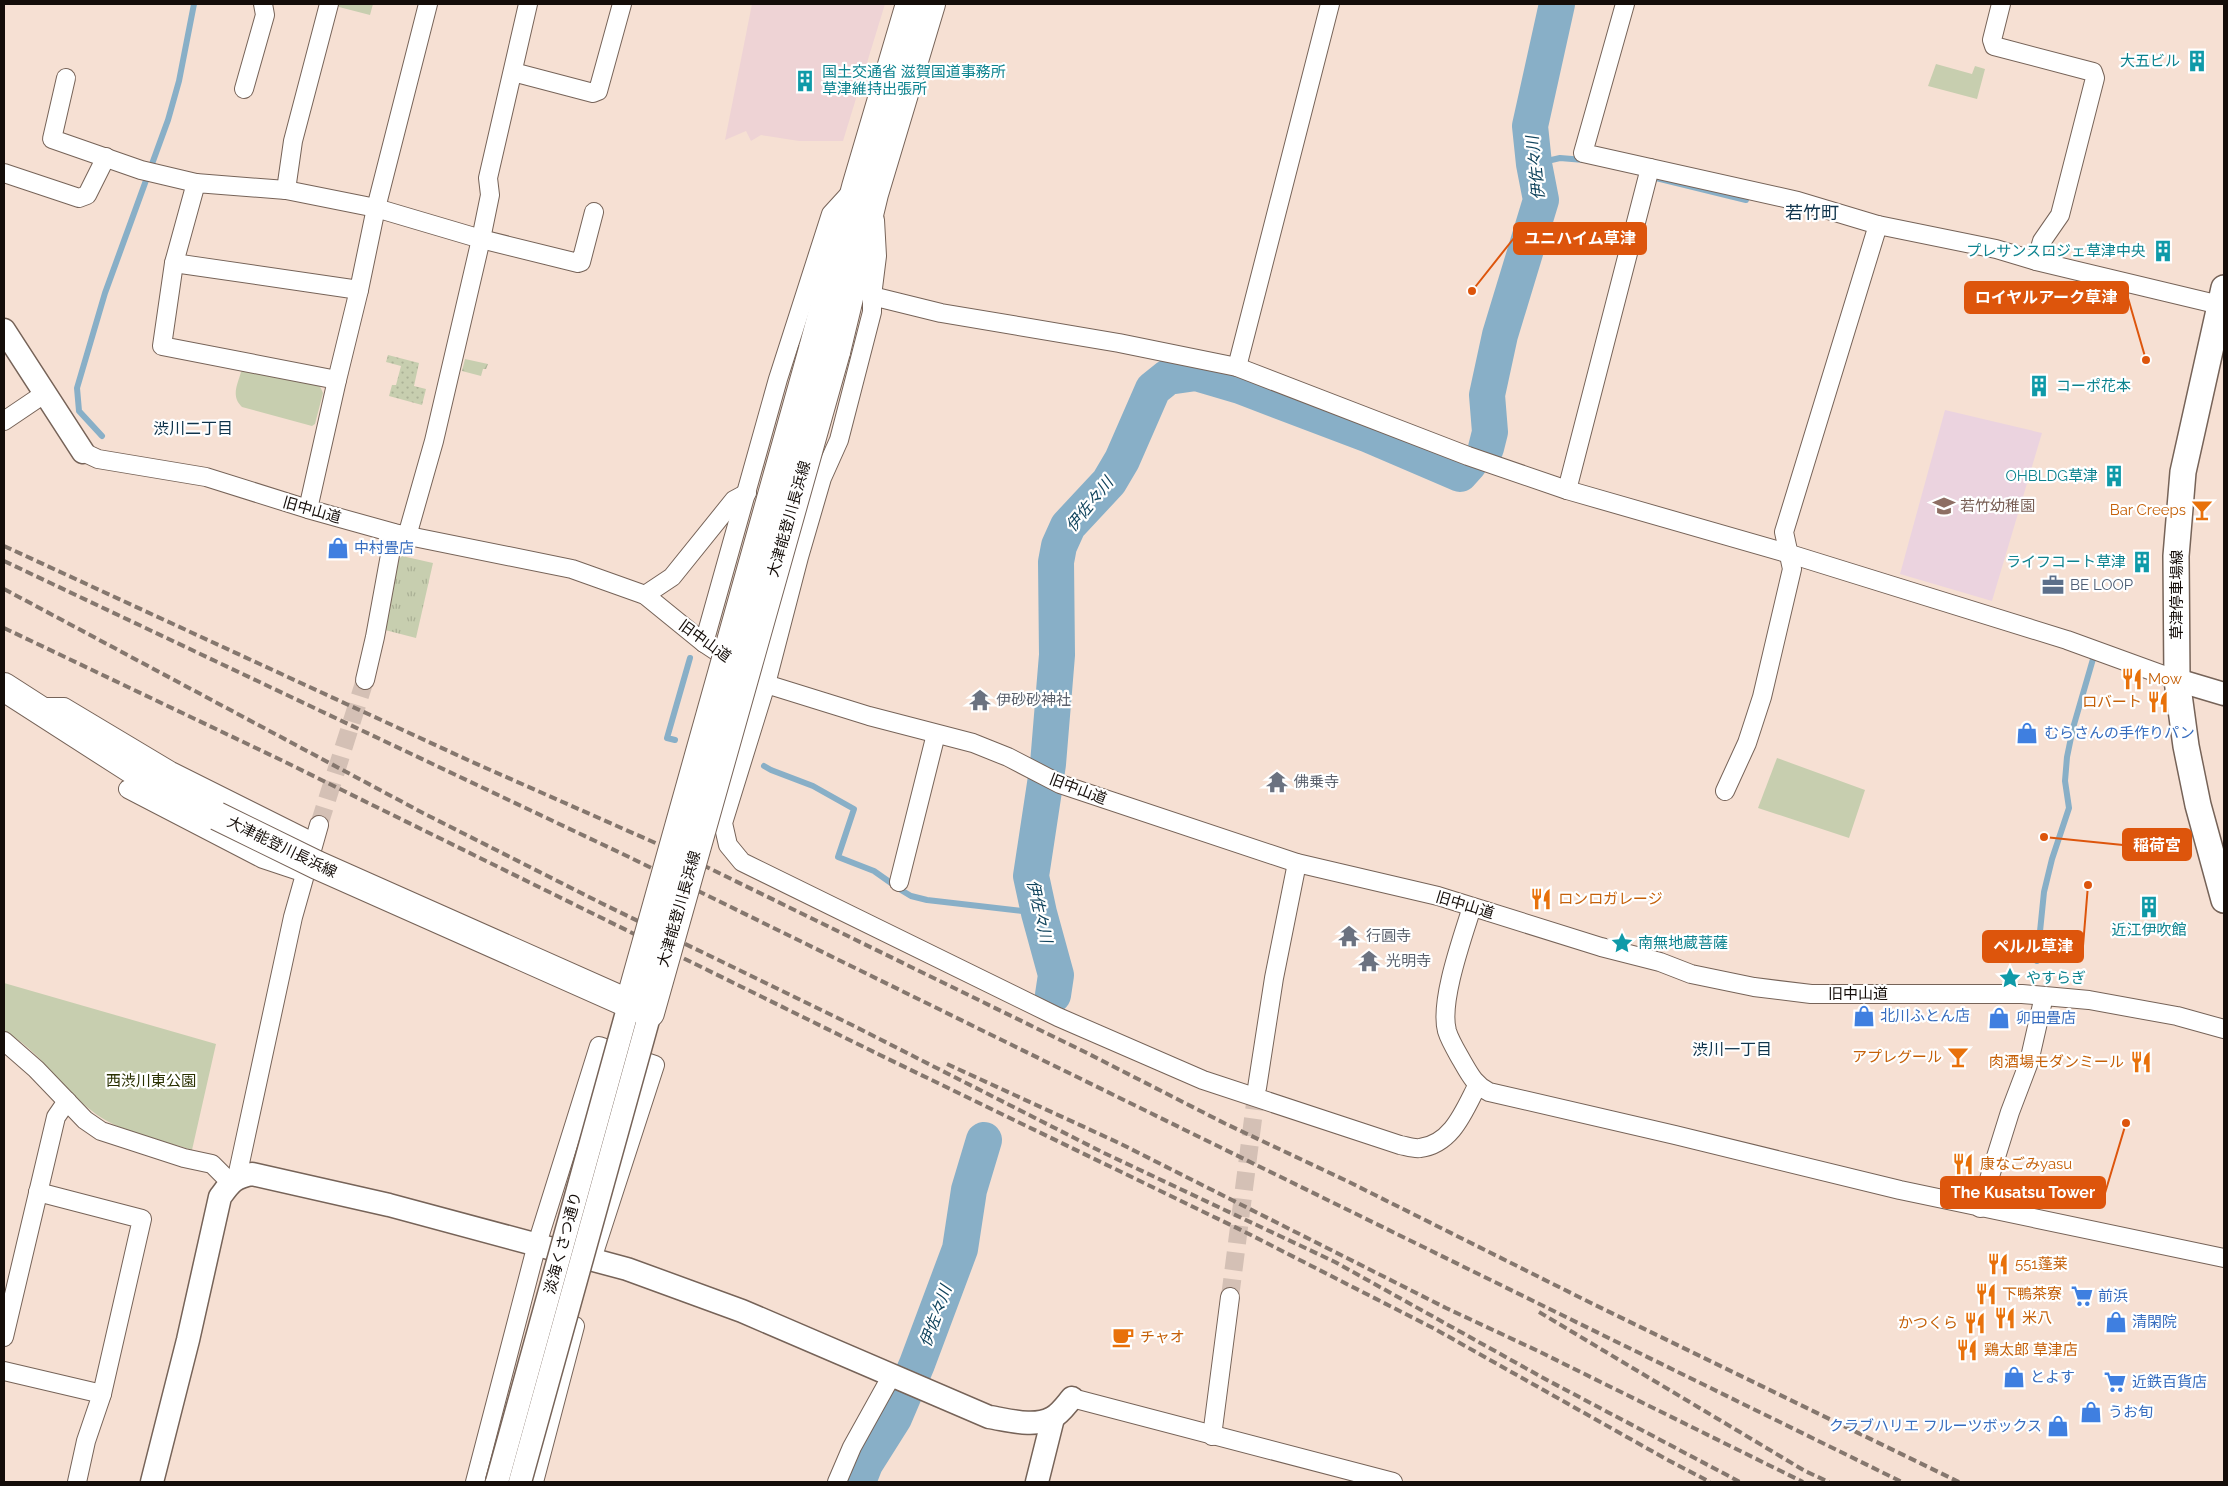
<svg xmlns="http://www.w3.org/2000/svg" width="2228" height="1486" viewBox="0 0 2228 1486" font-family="Raleway,'Noto Sans JP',sans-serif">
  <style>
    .commercial { fill: #eed3d5 }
    .education { fill: #ebd3df }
    .grass { fill: url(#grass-tufts) }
    .forest { fill: url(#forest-firs) }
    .park { fill: #c7ceaf }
    .garden { fill: url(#garden-dots) }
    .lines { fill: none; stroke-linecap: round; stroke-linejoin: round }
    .stream { stroke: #88afc7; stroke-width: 6 }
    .river { stroke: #88afc7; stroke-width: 36 }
    .minor-tunnel { stroke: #d4c0b5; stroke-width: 18; stroke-dasharray: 18 9; stroke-linecap: butt }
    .minor-casing { stroke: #766358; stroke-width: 20 }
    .tertiary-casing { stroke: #766358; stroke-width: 25 }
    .secondary-casing { stroke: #766358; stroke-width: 28 }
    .primary-casing { stroke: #766358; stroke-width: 30 }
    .minor { stroke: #fff; stroke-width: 18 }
    .tertiary { stroke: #fff; stroke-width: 22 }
    .secondary { stroke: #fff; stroke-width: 25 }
    .primary { stroke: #fff; stroke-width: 28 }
    .rail { stroke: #85776e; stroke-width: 4; stroke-dasharray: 8 4; stroke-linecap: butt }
    .tertiary-bridge-casing { stroke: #766358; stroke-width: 25; stroke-linecap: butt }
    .primary-bridge-casing { stroke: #766358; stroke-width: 30; stroke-linecap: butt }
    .tertiary-bridge { stroke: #fff; stroke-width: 22 }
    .primary-bridge { stroke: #fff; stroke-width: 28 }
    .labels { text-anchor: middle; stroke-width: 4.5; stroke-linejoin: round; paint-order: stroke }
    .culture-label { font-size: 15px; fill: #0d838f; stroke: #fff; text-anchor: end }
    .education-label { font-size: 15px; fill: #785e54; stroke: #fff; text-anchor: start }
    .street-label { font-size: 15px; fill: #140d09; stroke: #fff }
    .food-label { font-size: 15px; fill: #c56008; stroke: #fff; text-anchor: start }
    .shop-label { font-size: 15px; fill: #366cbe; stroke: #fff; text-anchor: start }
    .service-label { font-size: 15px; fill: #4e5e75; stroke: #fff; text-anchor: start }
    .worship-label { font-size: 15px; fill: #5b616d; stroke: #fff; text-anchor: start }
    .park-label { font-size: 15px; fill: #293000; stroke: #fff }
    .water-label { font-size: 16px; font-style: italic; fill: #11445d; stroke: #fff }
    .neighbourhood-label { font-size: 16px; fill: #0f344c; stroke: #fff }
    .quarter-label { font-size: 18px; fill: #0f344c; stroke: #fff }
    .leader { fill: none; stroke: #dd550c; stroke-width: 2 }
    .callout-dot { fill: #dd550c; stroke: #fff; stroke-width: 2 }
    .callout { fill: #dd550c; stroke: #dd550c; stroke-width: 2 }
    .callout-label { font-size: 16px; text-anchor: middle; font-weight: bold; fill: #fff }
  </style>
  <defs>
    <pattern id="grass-tufts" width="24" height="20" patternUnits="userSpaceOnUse" patternTransform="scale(1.25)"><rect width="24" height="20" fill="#c7ceaf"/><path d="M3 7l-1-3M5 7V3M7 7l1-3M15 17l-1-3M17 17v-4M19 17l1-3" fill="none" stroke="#aab095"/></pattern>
    <pattern id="forest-firs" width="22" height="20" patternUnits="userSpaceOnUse" patternTransform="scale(1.25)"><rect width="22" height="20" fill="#c7ceaf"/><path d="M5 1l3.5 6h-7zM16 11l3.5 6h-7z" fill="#aab095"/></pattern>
    <pattern id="garden-dots" width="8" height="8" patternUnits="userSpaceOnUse" patternTransform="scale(1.25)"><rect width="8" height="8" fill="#c7ceaf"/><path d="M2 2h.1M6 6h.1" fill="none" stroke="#aab095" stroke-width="1.8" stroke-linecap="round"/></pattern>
  </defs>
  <rect width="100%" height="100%" fill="#f6e0d3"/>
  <!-- commercial -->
  <polygon class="commercial" points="752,4 885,4 843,141 799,141 761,135 751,141 746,131 725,140"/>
  <!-- education -->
  <polygon class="education" points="1945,410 2042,433 1992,601 1900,574"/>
  <!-- grass -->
  <polygon class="grass" points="402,556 433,563 416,638 385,630 397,561"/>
  <!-- forest -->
  <polygon class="forest" points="465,359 488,364 486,369 483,369 481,376 462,371"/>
  <!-- park -->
  <g class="park">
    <polygon points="339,4 373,4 370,15 339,7"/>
    <polygon points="1936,64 1972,74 1975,66 1985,69 1977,99 1928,86"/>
    <path d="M 245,369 L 318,382 L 323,393 L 315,424 L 312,426 L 242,407 C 231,396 237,386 241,372 Z"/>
    <polygon points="1777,758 1865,790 1849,838 1758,808"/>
    <path d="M 4,983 L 216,1044 L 192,1150 C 159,1139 119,1133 92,1111 C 60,1087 40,1050 4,1031 Z"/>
  </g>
  <!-- garden -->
  <polygon class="garden" points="388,355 419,363 414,386 426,389 422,405 389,396 392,385 396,385 401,366 386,362"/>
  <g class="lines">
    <!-- stream -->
    <g class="stream">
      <polyline points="1534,164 1560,158 1584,160"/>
      <polyline points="1652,177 1746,200"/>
      <polyline points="102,436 79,411 77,388 105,293 168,120 179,81 194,4"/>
      <polyline points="675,740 667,738 690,658"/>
      <polyline points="764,766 771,770 813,786 854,809 838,857 874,871 901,890 911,896 927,900 1039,913"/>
      <polyline points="2037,961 2044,892 2052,859 2069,808 2065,781 2067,757 2073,728 2093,659"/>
    </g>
    <!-- river -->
    <g class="river">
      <polyline points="1486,448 1490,432 1487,395 1500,335 1541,200 1534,164 1530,126 1557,4"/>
      <polyline points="1053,995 1056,975 1039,913 1031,876 1048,764 1057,655 1056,562 1059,546 1068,526 1109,482 1122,460 1153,389 1168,377 1196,373 1240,386 1369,435 1460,474 1469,464"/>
      <polyline points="858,1482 865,1464 894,1418 917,1364 960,1249 969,1190 984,1140"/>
    </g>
    <!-- minor-tunnel -->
    <g class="minor-tunnel">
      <polyline points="319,825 365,680"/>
      <polyline points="1230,1297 1257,1088"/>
    </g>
    <!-- minor casing -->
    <g class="minor-casing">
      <g id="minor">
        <polyline points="1625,4 1583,153 1798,201 1878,225 1996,249 2036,261 2220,305"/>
        <polyline points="2001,4 1992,40 1994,46 2093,72 2095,78 2060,215 2042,241 2036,261"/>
        <polyline points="513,72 593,93 598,91 622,4"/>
        <polyline points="66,78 52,139 141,170 196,183"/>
        <polyline points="244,89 265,15 263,4"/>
        <polyline points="4,173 79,198 87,195 106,157"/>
        <polyline points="286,190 293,141 329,4"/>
        <path d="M 875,220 L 877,256 L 872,296 L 872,312 L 839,440 L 822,478 L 799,557 L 766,684 L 723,823 L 728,845 L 742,862 L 1058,1017 L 1203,1080 L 1400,1145 C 1406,1146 1414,1149 1420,1148 C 1452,1144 1464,1111 1477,1086"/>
        <polyline points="174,263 359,290"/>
        <polyline points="872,296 941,313 1119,343 1237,367 1468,456 1567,490 1790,554 2067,640 2177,680"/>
        <polyline points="1237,367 1330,4"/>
        <polyline points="337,380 359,290 376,208 428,4"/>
        <polyline points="4,421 44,394"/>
        <polyline points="83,452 98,459 206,477 308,509 394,533 572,569 645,595 704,643 766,684 869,716 973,743 1008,757 1060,784 1297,863 1438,896 1601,947 1660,962 1691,974 1754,987 1811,994 2022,994 2089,1000 2177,1016 2224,1029"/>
        <polyline points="1567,490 1650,168"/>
        <polyline points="308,509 337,380 162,346 174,263 196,183 286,190 376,208 481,239 578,263 581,262 594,212"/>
        <polyline points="407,536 434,441 481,239 490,195 488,178 528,4"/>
        <polyline points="645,595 672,577 734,500 747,493"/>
        <polyline points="704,643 778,379 831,214 852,191"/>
        <polyline points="365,680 375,637 394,533"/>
        <polyline points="37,707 64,707 171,771 313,842"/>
        <polyline points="128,789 263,859 305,873"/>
        <polyline points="1725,791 1747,743 1762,697 1792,569 1784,532 1878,225"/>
        <polyline points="899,882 936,734"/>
        <path d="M 1472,907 C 1463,936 1439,1002 1447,1031 C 1450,1041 1457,1052 1462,1061 C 1470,1075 1475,1085 1489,1092 L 1675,1135 L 1900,1190 L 2224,1258"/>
        <polyline points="4,1041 36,1069 85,1120 101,1131 184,1158 212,1164 230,1182"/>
        <polyline points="1257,1088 1274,978 1297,863"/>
        <polyline points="237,1177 293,917 319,825"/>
        <polyline points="38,1192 142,1219 102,1394 86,1441 77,1482"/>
        <polyline points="1980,1208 2010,1112 2029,1062 2044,996"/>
        <polyline points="4,1337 56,1117 67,1101"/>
        <polyline points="4,1371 102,1394"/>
        <polyline points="1072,1398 1393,1482"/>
        <polyline points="1212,1436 1230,1297"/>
        <polyline points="475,1482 537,1244 599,1046 655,1065 592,1259"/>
        <polyline points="534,1482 575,1326"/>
        <polyline points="837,1482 852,1447 892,1375"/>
      </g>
    </g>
    <!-- tertiary casing -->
    <g class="tertiary-casing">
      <g id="tertiary">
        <polyline points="4,330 83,452"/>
        <polyline points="2177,680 2224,694"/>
        <path d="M 152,1482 L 188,1340 L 220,1197 C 231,1182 233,1178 252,1174 L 389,1205 L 627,1269 L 742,1311 L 989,1417 C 1009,1420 1034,1428 1052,1418 C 1060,1414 1066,1405 1072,1398"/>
        <polyline points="1037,1482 1053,1418"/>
      </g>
    </g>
    <!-- secondary casing -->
    <g class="secondary-casing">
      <polyline id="secondary" points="2224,288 2183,472 2176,556 2177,680 2186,746 2198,805 2224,900"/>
    </g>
    <!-- primary casing -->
    <g class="primary-casing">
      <g id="primary">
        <polyline points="813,349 856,187 910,4"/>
        <polyline points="836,352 874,194 931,4"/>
        <polyline points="4,687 130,768 217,816"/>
      </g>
    </g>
    <!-- minor -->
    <use href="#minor" class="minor"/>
    <!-- tertiary -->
    <use href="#tertiary" class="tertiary"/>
    <!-- secondary -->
    <use href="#secondary" class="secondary"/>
    <!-- primary -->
    <use href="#primary" class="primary"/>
    <!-- rail -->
    <g class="rail">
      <polyline points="4,546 470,761 678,853 1087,1053 1224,1123 1349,1182 1591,1303 1959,1482"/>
      <polyline points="4,561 629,857 1902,1482"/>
      <polyline points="4,589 423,813 601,903 850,1024 1104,1153 1335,1262 1547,1380 1740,1482"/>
      <polyline points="4,628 281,760 880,1055 1243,1231 1435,1329 1666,1459 1710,1482"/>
      <polyline points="947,1064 1119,1143 1446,1308 1538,1351 1803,1482"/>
      <polyline points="1539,1312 1805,1471 1829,1482"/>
    </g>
    <!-- tertiary-bridge casing -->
    <g class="tertiary-bridge-casing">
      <g id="tertiary-bridge">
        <polyline points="497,1482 629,1005"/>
        <polyline points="520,1482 650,1013"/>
      </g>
    </g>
    <!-- primary-bridge casing -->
    <g class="primary-bridge-casing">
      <g id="primary-bridge">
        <polyline points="217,816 317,865 650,1013 836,352"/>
        <polyline points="629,1005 813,349"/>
      </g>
    </g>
    <!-- tertiary-bridge -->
    <use href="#tertiary-bridge" class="tertiary-bridge"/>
    <!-- primary-bridge -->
    <use href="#primary-bridge" class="primary-bridge"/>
  </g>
  <!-- icons -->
  <defs>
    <g id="building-bare" transform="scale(1.725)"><path d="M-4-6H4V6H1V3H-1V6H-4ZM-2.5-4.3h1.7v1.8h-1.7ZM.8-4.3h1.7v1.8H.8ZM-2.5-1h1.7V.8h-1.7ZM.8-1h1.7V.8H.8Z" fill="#0f9aa8" stroke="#fff" stroke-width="2.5" paint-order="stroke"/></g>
    <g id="school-bare" transform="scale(1.725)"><path d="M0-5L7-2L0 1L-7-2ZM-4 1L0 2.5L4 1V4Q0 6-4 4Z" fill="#8d6e63" stroke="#fff" stroke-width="2.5" paint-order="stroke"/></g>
    <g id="bar-bare" transform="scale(1.725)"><path d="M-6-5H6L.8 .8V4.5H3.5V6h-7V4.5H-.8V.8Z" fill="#e8710a" stroke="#fff" stroke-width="2.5" paint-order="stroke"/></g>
    <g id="shop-bare" transform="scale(1.725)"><path d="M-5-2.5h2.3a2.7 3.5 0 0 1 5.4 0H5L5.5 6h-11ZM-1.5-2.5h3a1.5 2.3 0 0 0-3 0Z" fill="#3f7fe0" stroke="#fff" stroke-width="2.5" paint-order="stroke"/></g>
    <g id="office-bare" transform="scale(1.725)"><path d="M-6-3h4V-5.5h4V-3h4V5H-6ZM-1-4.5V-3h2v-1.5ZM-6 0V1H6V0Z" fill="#5c6f8a" stroke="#fff" stroke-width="2.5" paint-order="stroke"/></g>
    <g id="restaurant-bare" transform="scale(1.725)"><path d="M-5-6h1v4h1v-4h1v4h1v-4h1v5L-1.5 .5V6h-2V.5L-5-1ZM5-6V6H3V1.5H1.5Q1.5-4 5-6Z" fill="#e8710a" stroke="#fff" stroke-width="2.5" paint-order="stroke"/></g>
    <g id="temple-bare" transform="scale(1.725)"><path d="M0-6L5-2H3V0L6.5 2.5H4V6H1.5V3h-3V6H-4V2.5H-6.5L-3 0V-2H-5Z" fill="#6b7280" stroke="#fff" stroke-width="2.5" paint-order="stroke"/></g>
    <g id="sight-bare" transform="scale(1.725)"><path d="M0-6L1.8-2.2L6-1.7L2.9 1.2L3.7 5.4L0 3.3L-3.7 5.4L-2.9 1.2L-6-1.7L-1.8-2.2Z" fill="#0f9aa8" stroke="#fff" stroke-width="2.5" paint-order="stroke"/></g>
    <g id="supermarket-bare" transform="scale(1.725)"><path d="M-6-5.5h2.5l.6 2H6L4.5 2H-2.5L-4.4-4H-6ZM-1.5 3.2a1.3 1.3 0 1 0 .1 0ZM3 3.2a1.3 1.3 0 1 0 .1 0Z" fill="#3f7fe0" stroke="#fff" stroke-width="2.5" paint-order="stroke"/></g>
    <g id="cafe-bare" transform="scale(1.725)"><path d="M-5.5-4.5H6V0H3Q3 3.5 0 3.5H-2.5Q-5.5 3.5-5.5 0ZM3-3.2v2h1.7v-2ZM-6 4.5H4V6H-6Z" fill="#e8710a" stroke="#fff" stroke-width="2.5" paint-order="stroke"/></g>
  </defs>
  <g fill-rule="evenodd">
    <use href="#building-bare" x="2197" y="61"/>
    <use href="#building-bare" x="805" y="81"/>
    <use href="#building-bare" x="2163" y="251"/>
    <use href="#building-bare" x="2039" y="386"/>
    <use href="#building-bare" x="2114" y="476"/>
    <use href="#school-bare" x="1944" y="506"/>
    <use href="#bar-bare" x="2202" y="510"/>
    <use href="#shop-bare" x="338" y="548"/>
    <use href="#building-bare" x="2142" y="562"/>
    <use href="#office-bare" x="2053" y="585"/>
    <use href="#restaurant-bare" x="2132" y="679"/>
    <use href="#temple-bare" x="980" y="700"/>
    <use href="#restaurant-bare" x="2158" y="702"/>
    <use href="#shop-bare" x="2027" y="733"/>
    <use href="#temple-bare" x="1277" y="782"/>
    <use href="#restaurant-bare" x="1541" y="899"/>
    <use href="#building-bare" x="2149" y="907"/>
    <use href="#temple-bare" x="1349" y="936"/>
    <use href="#sight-bare" x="1622" y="943"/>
    <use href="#temple-bare" x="1369" y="961"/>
    <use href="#sight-bare" x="2010" y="978"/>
    <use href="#shop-bare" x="1864" y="1016"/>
    <use href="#shop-bare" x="1999" y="1018"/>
    <use href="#bar-bare" x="1958" y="1057"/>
    <use href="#restaurant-bare" x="2141" y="1062"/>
    <use href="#restaurant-bare" x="1963" y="1164"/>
    <use href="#restaurant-bare" x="1998" y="1264"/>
    <use href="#restaurant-bare" x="1986" y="1294"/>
    <use href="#supermarket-bare" x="2082" y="1296"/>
    <use href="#restaurant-bare" x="2005" y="1318"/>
    <use href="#shop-bare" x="2116" y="1322"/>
    <use href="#restaurant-bare" x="1975" y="1323"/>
    <use href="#cafe-bare" x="1123" y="1337"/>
    <use href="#restaurant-bare" x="1967" y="1350"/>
    <use href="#shop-bare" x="2014" y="1377"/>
    <use href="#supermarket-bare" x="2115" y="1382"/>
    <use href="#shop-bare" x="2091" y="1412"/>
    <use href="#shop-bare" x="2058" y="1426"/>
  </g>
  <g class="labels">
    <!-- culture labels -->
    <g class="culture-label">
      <text x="2180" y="66">大五ビル</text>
      <text x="822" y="77" text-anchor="start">国土交通省 滋賀国道事務所<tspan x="822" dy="17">草津維持出張所</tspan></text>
      <text x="2146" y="256">プレサンスロジェ草津中央</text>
      <text x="2056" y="391" text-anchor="start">コーポ花本</text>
      <text x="2098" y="481">OHBLDG草津</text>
      <text x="2126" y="567">ライフコート草津</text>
      <text x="2149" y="935" text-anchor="middle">近江伊吹館</text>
      <text x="1638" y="948" text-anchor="start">南無地蔵菩薩</text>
      <text x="2026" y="983" text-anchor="start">やすらぎ</text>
    </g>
    <!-- education labels -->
    <g class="education-label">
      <text x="1960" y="511">若竹幼稚園</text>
    </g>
    <!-- street labels -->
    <g class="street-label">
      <text transform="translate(312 510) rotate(16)" y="5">旧中山道</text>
      <text transform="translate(789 519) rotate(-74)" y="5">大津能登川長浜線</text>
      <text transform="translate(2177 595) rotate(-90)" y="5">草津停車場線</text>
      <text transform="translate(705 641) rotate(36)" y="5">旧中山道</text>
      <text transform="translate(1078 789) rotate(21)" y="5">旧中山道</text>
      <text transform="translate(282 847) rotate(26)" y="5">大津能登川長浜線</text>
      <text transform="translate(1465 905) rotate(17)" y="5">旧中山道</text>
      <text transform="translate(679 909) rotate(-74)" y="5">大津能登川長浜線</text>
      <text x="1858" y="999">旧中山道</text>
      <text transform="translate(563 1243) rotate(-75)" y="5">淡海くさつ通り</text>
    </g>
    <!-- food labels -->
    <g class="food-label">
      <text x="2186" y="515" text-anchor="end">Bar Creeps</text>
      <text x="2148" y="684">Mow</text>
      <text x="2142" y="707" text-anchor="end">ロバート</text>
      <text x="1558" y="904">ロンロガレージ</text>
      <text x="1942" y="1062" text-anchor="end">アプレグール</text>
      <text x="2124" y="1067" text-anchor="end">肉酒場モダンミール</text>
      <text x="1980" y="1169">康なごみyasu</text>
      <text x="2015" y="1269">551蓬莱</text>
      <text x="2002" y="1299">下鴨茶寮</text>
      <text x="2022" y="1323">米八</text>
      <text x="1958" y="1328" text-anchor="end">かつくら</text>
      <text x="1140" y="1342">チャオ</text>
      <text x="1984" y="1355">鶏太郎 草津店</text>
    </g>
    <!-- shop labels -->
    <g class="shop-label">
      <text x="354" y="553">中村畳店</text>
      <text x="2044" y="738">むらさんの手作りパン</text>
      <text x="1880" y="1021">北川ふとん店</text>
      <text x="2016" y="1023">卯田畳店</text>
      <text x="2098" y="1301">前浜</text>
      <text x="2132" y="1327">清閑院</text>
      <text x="2030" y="1382">とよす</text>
      <text x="2132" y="1387">近鉄百貨店</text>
      <text x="2108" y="1417">うお旬</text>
      <text x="2042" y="1431" text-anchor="end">クラブハリエ フルーツボックス</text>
    </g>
    <!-- service labels -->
    <g class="service-label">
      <text x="2070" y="590">BE LOOP</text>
    </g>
    <!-- worship labels -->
    <g class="worship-label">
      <text x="996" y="705">伊砂砂神社</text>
      <text x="1294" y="787">佛乗寺</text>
      <text x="1366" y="941">行圓寺</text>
      <text x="1386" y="966">光明寺</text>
    </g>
    <!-- park labels -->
    <g class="park-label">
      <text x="151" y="1086">西渋川東公園</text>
    </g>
    <!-- water labels -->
    <g class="water-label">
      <text transform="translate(1535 168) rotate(-96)" y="6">伊佐々川</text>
      <text transform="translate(1089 504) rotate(-51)" y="6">伊佐々川</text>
      <text transform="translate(1040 911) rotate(77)" y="6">伊佐々川</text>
      <text transform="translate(935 1316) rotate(-70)" y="6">伊佐々川</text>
    </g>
    <!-- neighbourhood labels -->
    <g class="neighbourhood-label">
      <text x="193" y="434">渋川二丁目</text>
      <text x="1732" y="1055">渋川一丁目</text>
    </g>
    <!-- quarter labels -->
    <g class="quarter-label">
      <text x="1812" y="219">若竹町</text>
    </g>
  </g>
  <!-- callouts -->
  <path class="leader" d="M1472 291L1514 238M2146 360L2128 298M2044 837L2123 845M2088 885L2083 946M2126 1123L2105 1193"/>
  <g class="callout-dot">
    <circle cx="1472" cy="291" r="5"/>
    <circle cx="2146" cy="360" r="5"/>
    <circle cx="2044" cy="837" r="5"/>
    <circle cx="2088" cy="885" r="5"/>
    <circle cx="2126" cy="1123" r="5"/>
  </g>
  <g class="callout">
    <rect x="1514" y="223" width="132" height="31" rx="5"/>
    <rect x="1965" y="282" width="163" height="31" rx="5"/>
    <rect x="2123" y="829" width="68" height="31" rx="5"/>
    <rect x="1983" y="931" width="100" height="31" rx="5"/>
    <rect x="1941" y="1177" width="164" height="31" rx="5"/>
  </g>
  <g class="callout-label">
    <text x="1580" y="244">ユニハイム草津</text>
    <text x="2046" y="303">ロイヤルアーク草津</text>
    <text x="2157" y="851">稲荷宮</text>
    <text x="2033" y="952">ペルル草津</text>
    <text x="2023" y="1198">The Kusatsu Tower</text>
  </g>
  <!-- border -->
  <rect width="2228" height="1486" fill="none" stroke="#140d09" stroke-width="10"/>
</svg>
